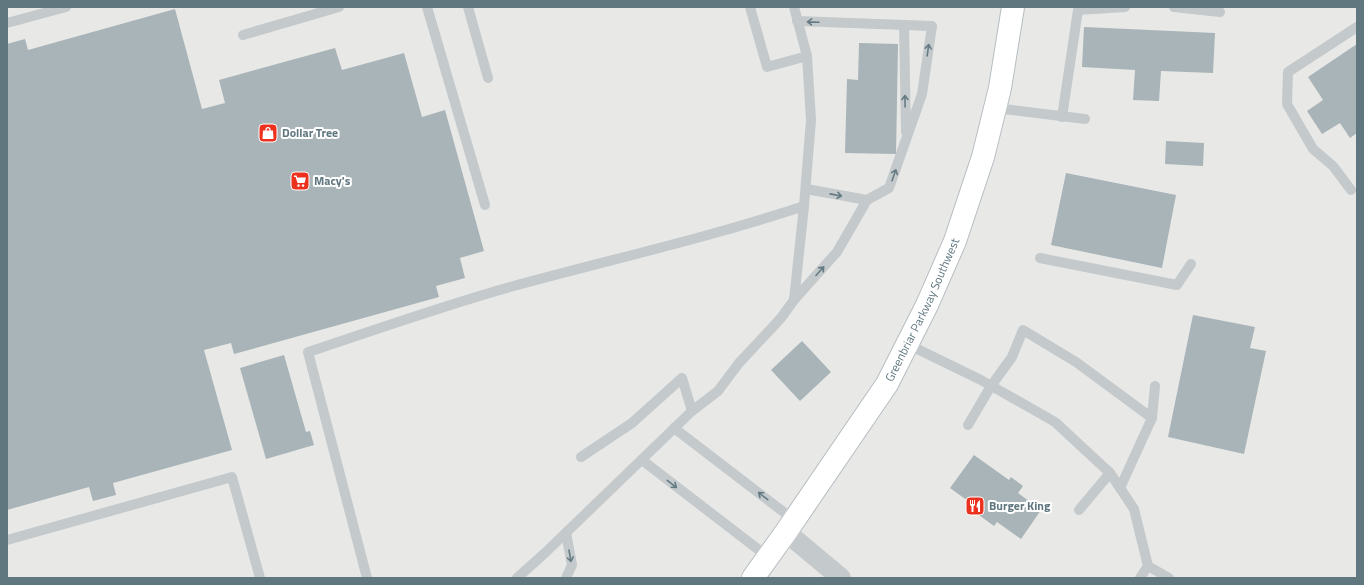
<svg xmlns="http://www.w3.org/2000/svg" width="1364" height="585" viewBox="0 0 1364 585" font-family="'Titillium Web',sans-serif">
  <style>
    .built { fill: #e8e8e7 }
    .building { fill: #a8b4b7 }
    .lines { fill: none; stroke-linecap: round; stroke-linejoin: round }
    .secondary-casing { stroke: #b6bdc0; stroke-width: 24 }
    .service { stroke: #c4c9cb; stroke-width: 10 }
    .minor { stroke: #c4c9cb; stroke-width: 20 }
    .secondary { stroke: #fff; stroke-width: 22 }
    .oneway { stroke: #657b84 }
    .labels { text-anchor: middle; stroke-width: 4; stroke-linejoin: round; paint-order: stroke }
    .poi-label { font-size: 12px; font-weight: bold; fill: #607780; stroke: #fff; text-anchor: start }
    .street-label { font-size: 12px; fill: #607780; stroke: #fff }
  </style>
  <rect width="100%" height="100%" fill="#f7f7f4"/>
  <!-- built -->
  <rect class="built" x="7" y="7" width="1350" height="571"/>
  <!-- building -->
  <g class="building">
    <polygon points="175,9 202,109 225,103 219,80 335,48 342,70 404,53 422,117 445,110 484,251 460,258 465,278 436,286 439,297 234,354 231,343 204,350 232,450 113,483 116,495 93,501 89,487 7,510 7,44 25,39 28,50"/>
    <polygon points="1084,27 1215,33 1213,73 1161,71 1159,101 1133,100 1135,70 1082,67"/>
    <polygon points="859,43 898,44 896,154 845,153 847,79 858,80"/>
    <polygon points="1357,44 1357,133 1350,138 1340,123 1322,134 1307,111 1323,100 1308,77"/>
    <polygon points="1166,141 1204,143 1203,166 1165,164"/>
    <polygon points="1066,173 1176,195 1162,268 1051,245"/>
    <polygon points="1193,315 1255,327 1250,348 1266,351 1244,454 1168,437"/>
    <polygon points="802,341 831,372 800,401 771,370"/>
    <polygon points="284,355 306,432 310,431 314,445 266,459 240,368"/>
    <polygon points="974,455 1009,480 1011,477 1023,486 1018,493 1041,510 1021,539 997,522 994,526 972,510 975,506 950,488"/>
  </g>
  <g class="lines">
    <!-- secondary casing -->
    <g class="secondary-casing">
      <g id="secondary">
        <path id="s1" d="M 753,578 L 786,532 L 887,384 L 927,305 L 955,241 L 983,157 L 1000,88 L 1013,7"/>
      </g>
    </g>
    <!-- service -->
    <g class="service">
      <polyline points="427,7 485,205"/>
      <polyline points="468,7 488,78"/>
      <polyline points="750,7 767,67 807,56"/>
      <polyline points="794,7 807,56 811,120 804,206 794,300"/>
      <polyline points="1174,7 1220,12"/>
      <polyline points="7,23 66,7"/>
      <polyline points="904,25 906,132"/>
      <polyline points="243,35 339,7"/>
      <polyline points="995,108 1085,119"/>
      <polyline points="1062,117 1078,10 1125,7"/>
      <polyline points="806,189 867,200"/>
      <polyline points="1351,190 1333,166 1313,149 1287,104 1288,72 1357,27"/>
      <polyline points="1040,258 1177,285 1191,264"/>
      <polyline points="907,344 981,380 1055,422 1110,473 1134,509 1148,566 1169,578"/>
      <polyline points="968,425 991,386 1012,357 1023,330 1076,362 1152,418"/>
      <polyline points="674,428 794,520"/>
      <polyline points="581,457 632,423 682,378 692,411"/>
      <polyline points="642,460 768,557"/>
      <polyline points="1120,488 1152,418 1155,386"/>
      <polyline points="1079,510 1110,473"/>
      <polyline points="7,540 232,477 260,578"/>
      <path d="M 367,578 L 308,352 C 375,330 442,306 510,287 C 608,260 708,238 804,206"/>
      <polyline points="517,578 546,552 692,411 718,391 739,363 781,318 794,300 837,252 867,200 889,188 922,94 932,26 797,21"/>
      <polyline points="566,578 572,565 566,533"/>
      <polyline points="1140,578 1148,566"/>
    </g>
    <!-- minor -->
    <polyline class="minor" points="786,532 841,578"/>
    <!-- secondary -->
    <use href="#secondary" class="secondary"/>
  </g>
  <!-- one-way arrows -->
  <defs><path id="oneway-shaft" d="M-6 0H5M1.5-3L5.5 0L1.5 3" fill="none" stroke-width="1.6" stroke-linecap="round" stroke-linejoin="round"/></defs>
  <g class="oneway">
    <use href="#oneway-shaft" transform="translate(813 22) rotate(-178)"/>
    <use href="#oneway-shaft" transform="translate(928 50) rotate(-82)"/>
    <use href="#oneway-shaft" transform="translate(905 101) rotate(-91)"/>
    <use href="#oneway-shaft" transform="translate(894 175) rotate(-71)"/>
    <use href="#oneway-shaft" transform="translate(836 195) rotate(11)"/>
    <use href="#oneway-shaft" transform="translate(820 271) rotate(-48)"/>
    <use href="#oneway-shaft" transform="translate(672 484) rotate(38)"/>
    <use href="#oneway-shaft" transform="translate(763 496) rotate(-142)"/>
    <use href="#oneway-shaft" transform="translate(570 556) rotate(80)"/>
  </g>
  <!-- icons -->
  <defs>
    <g id="shop-square" transform="scale(1)"><rect x="-9" y="-9" width="18" height="18" rx="4" fill="#ec321f" stroke="#fff"/><path d="M-5-2.5h2.3a2.7 3.5 0 0 1 5.4 0H5L5.5 6h-11ZM-1.5-2.5h3a1.5 2.3 0 0 0-3 0Z" fill="#fff"/></g>
    <g id="supermarket-square" transform="scale(1)"><rect x="-9" y="-9" width="18" height="18" rx="4" fill="#ec321f" stroke="#fff"/><path d="M-6-5.5h2.5l.6 2H6L4.5 2H-2.5L-4.4-4H-6ZM-1.5 3.2a1.3 1.3 0 1 0 .1 0ZM3 3.2a1.3 1.3 0 1 0 .1 0Z" fill="#fff"/></g>
    <g id="restaurant-square" transform="scale(1)"><rect x="-9" y="-9" width="18" height="18" rx="4" fill="#ec321f" stroke="#fff"/><path d="M-5-6h1v4h1v-4h1v4h1v-4h1v5L-1.5 .5V6h-2V.5L-5-1ZM5-6V6H3V1.5H1.5Q1.5-4 5-6Z" fill="#fff"/></g>
  </defs>
  <g fill-rule="evenodd">
    <use href="#shop-square" x="268" y="133"/>
    <use href="#supermarket-square" x="300" y="181"/>
    <use href="#restaurant-square" x="975" y="506"/>
  </g>
  <g class="labels">
    <!-- poi labels -->
    <g class="poi-label">
      <text x="282" y="137">Dollar Tree</text>
      <text x="314" y="185">Macy's</text>
      <text x="989" y="510">Burger King</text>
    </g>
    <!-- street labels -->
    <g class="street-label">
      <text dy="4" stroke="none"><textPath href="#s1" startOffset="318">Greenbriar Parkway Southwest</textPath></text>
    </g>
  </g>
  <!-- border -->
  <rect width="1364" height="585" fill="none" stroke="#607780" stroke-width="16"/>
</svg>
